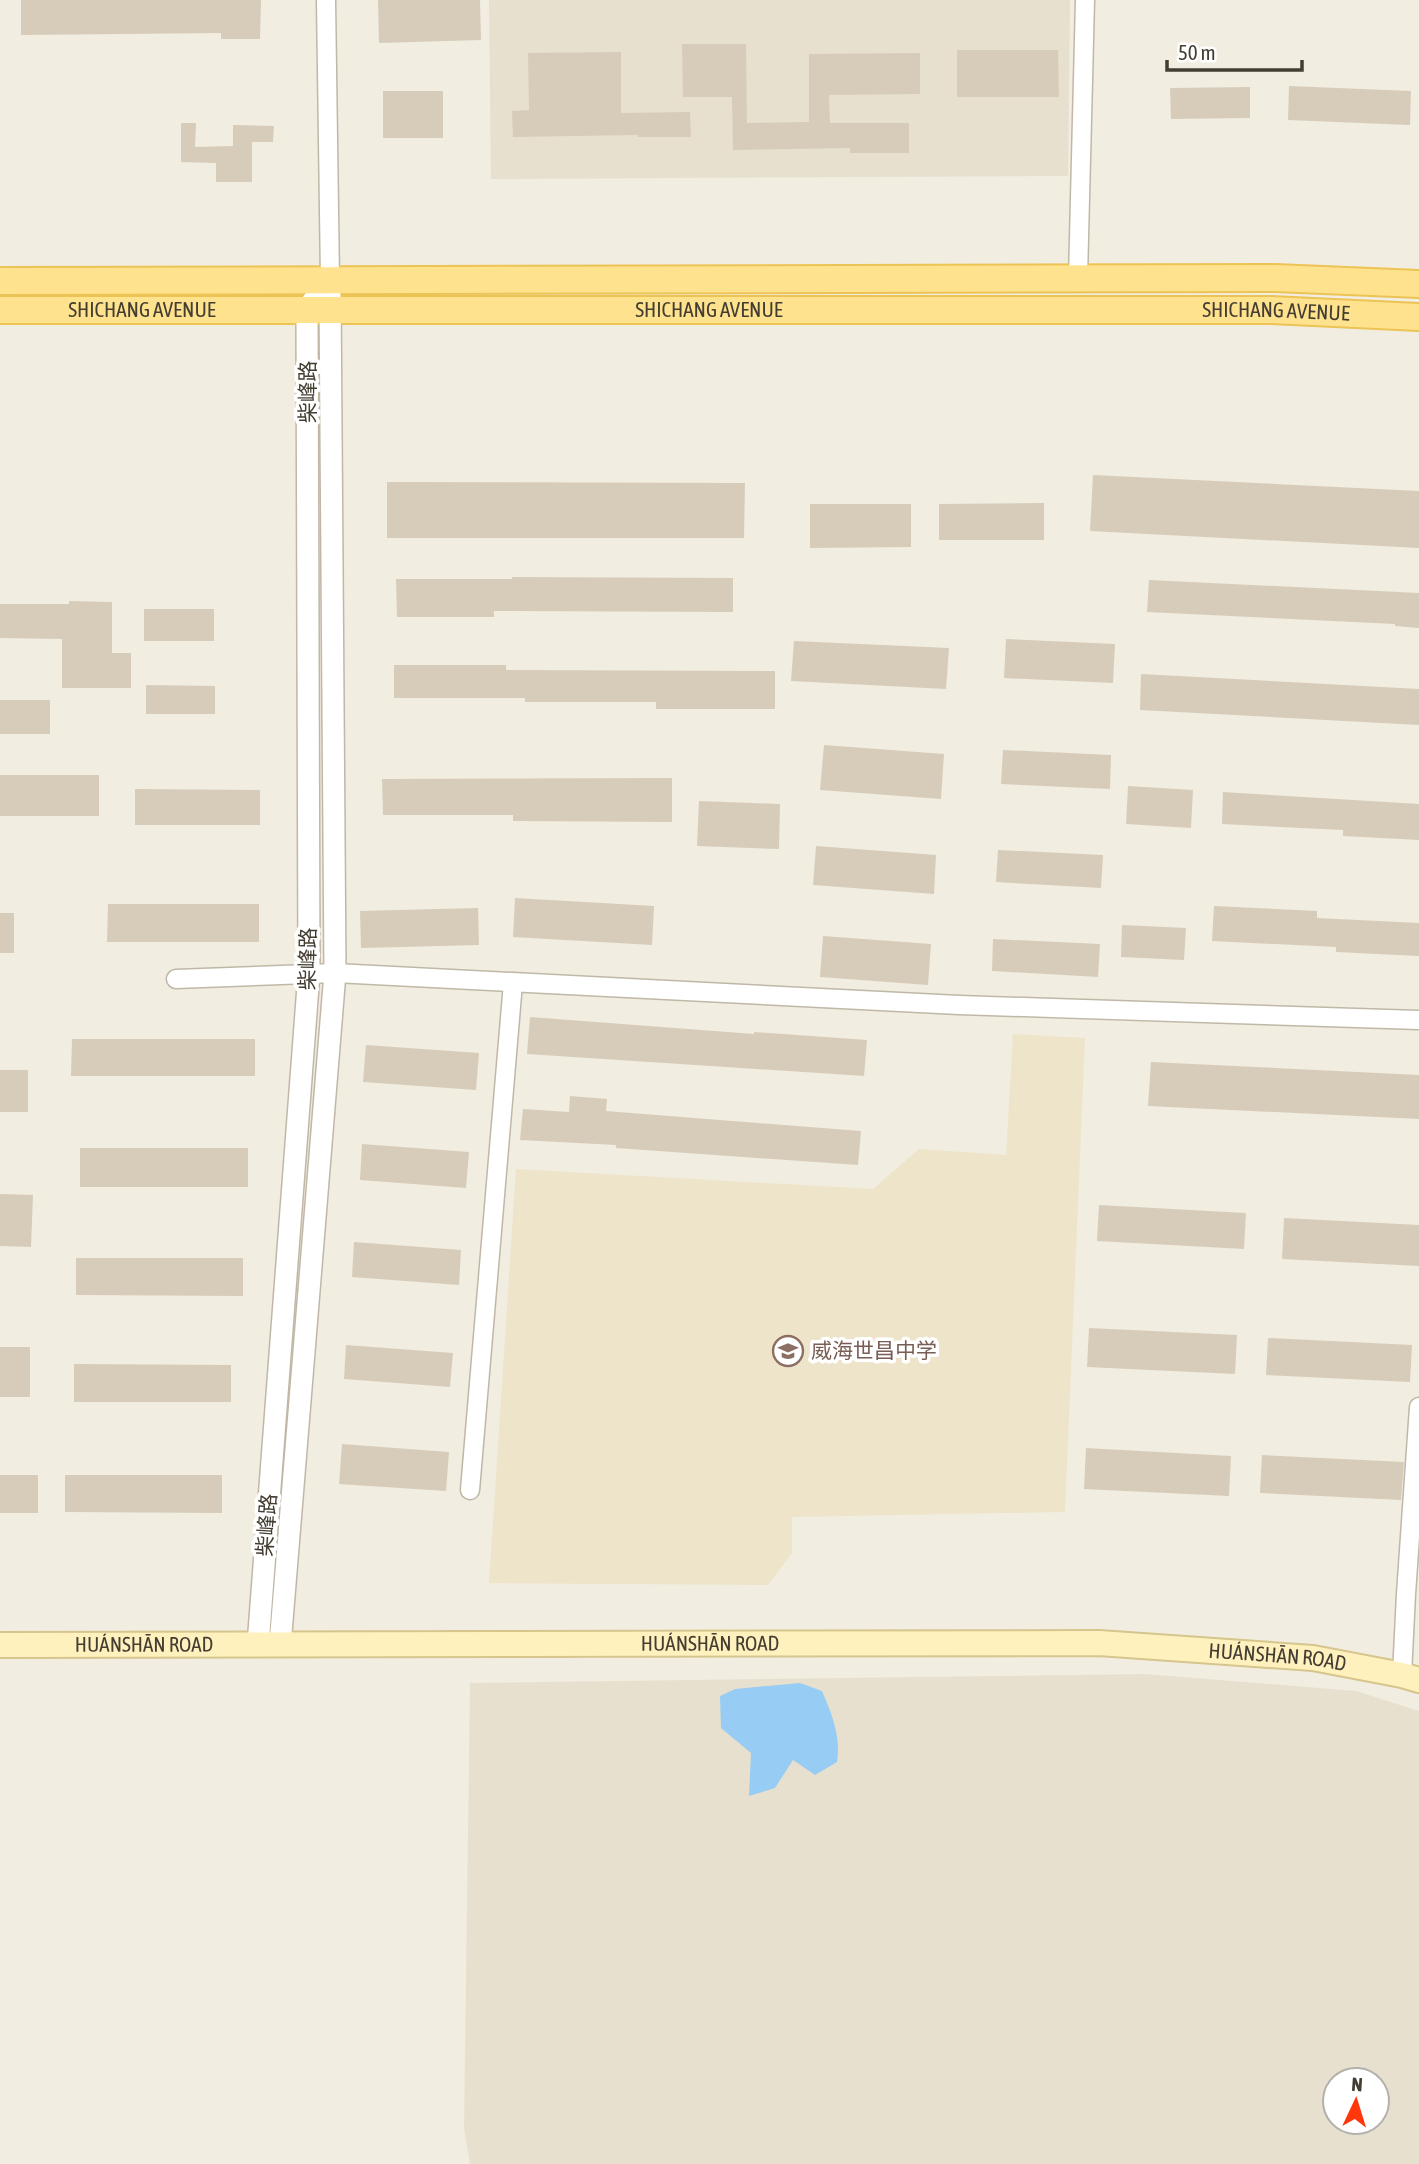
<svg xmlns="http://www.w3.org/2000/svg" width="1419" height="2164" viewBox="0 0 1419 2164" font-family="'Asap Condensed','Noto Sans SC',sans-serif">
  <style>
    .residential { fill: #e7e0ce; fill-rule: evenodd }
    .education { fill: #ede4c9 }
    .water { fill: #97ccf5 }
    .building { fill: #d7ccb9 }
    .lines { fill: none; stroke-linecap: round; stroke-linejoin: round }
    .minor-casing { stroke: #c0b8a6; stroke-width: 21 }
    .tertiary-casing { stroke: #c0b8a6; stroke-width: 24 }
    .secondary-casing { stroke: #d6c58c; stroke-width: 28 }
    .primary-casing { stroke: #ecc355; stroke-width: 30 }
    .minor { stroke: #fff; stroke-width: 18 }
    .tertiary { stroke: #fff; stroke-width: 21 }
    .secondary { stroke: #fff1be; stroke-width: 24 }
    .primary { stroke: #ffe28d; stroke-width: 26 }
    .labels { text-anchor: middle; stroke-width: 7; stroke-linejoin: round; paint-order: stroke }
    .street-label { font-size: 21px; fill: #433d32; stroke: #fff }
    .education-label { font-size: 21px; fill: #785e54; stroke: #fff; text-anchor: start }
  </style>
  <rect width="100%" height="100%" fill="#f2ede1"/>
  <!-- residential -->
  <g class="residential">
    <polygon points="489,0 1070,0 1068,176 491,179"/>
    <path d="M 1145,1674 L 1356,1691 L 1419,1711 L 1419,2164 L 470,2164 L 464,2128 L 470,1683 ZM 1335,2080 L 1377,2080 L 1377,2122 L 1335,2122 Z"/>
  </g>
  <!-- education -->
  <polygon class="education" points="1013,1034 1085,1038 1065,1512 792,1517 792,1553 768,1585 489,1583 516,1169 873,1189 919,1149 1006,1155"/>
  <!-- water -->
  <path class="water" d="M 800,1683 L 822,1691 C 832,1714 841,1737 837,1762 L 815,1775 L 793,1760 L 775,1788 L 749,1796 L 751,1753 L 721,1728 L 720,1696 L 735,1689 Z"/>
  <!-- building -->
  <g class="building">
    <polygon points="21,0 261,0 260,39 221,39 221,33 21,35"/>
    <polygon points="378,0 480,0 481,40 379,43"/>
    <polygon points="682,44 746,44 747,123 809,122 809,54 920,53 920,94 829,95 830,123 909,123 909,153 850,153 850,148 733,150 732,97 683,97"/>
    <polygon points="957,50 1058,50 1059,97 957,97"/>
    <polygon points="621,52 621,113 690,112 691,137 638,137 638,135 513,137 512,111 529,110 528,53"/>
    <polygon points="1289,86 1411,91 1410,125 1288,120"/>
    <polygon points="1250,87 1250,118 1171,119 1170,88"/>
    <rect x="383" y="91" width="60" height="47"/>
    <polygon points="181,123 196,123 195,147 233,146 233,125 274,126 273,142 252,142 252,182 216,182 216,163 181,162"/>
    <polygon points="1093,475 1419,491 1419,548 1090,531"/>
    <polygon points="387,482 745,483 744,538 387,538"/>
    <polygon points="1044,503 1044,540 939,540 939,504"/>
    <polygon points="810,504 911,504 911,547 810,548"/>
    <polygon points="512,577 733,578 733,612 494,611 494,617 397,617 396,579 512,579"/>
    <polygon points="1149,580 1419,593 1419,628 1395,626 1395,624 1147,612"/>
    <polygon points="69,601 112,602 112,653 131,653 131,688 62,688 62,639 0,638 0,604 69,604"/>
    <rect x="144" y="609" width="70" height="32"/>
    <polygon points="1006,639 1115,644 1113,683 1004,678"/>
    <polygon points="794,641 949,648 946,689 791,681"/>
    <polygon points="394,665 506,665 506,670 775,671 775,709 656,709 656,702 525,702 525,698 394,698"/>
    <polygon points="1141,674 1419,689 1419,725 1140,710"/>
    <polygon points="146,685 215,686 215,714 146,714"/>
    <rect x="0" y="700" width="50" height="34"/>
    <polygon points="824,745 944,754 941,799 820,790"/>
    <polygon points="1003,750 1111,755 1110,789 1001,784"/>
    <rect x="0" y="775" width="99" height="41"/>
    <polygon points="672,778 672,822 513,821 513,815 383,815 382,779"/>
    <polygon points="1128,786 1193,790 1191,828 1126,824"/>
    <polygon points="135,789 260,790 260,825 135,825"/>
    <polygon points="1223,792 1419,804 1419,840 1343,836 1343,830 1222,824"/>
    <polygon points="699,801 780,804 779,849 697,846"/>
    <polygon points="816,846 936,855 934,894 813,885"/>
    <polygon points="998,850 1103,855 1101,888 996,882"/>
    <polygon points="515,898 654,906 652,945 513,937"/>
    <polygon points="108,904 259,904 259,942 107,942"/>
    <polygon points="1214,906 1317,911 1317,918 1419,923 1419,956 1336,952 1336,947 1212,941"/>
    <polygon points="478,908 479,945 361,948 360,911"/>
    <rect x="0" y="913" width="14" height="40"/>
    <polygon points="1122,925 1186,928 1184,960 1121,957"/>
    <polygon points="823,936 931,944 928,985 820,977"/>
    <polygon points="993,939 1100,944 1098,977 992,971"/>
    <polygon points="530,1017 754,1034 754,1032 867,1040 864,1076 527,1054"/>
    <polygon points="72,1039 255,1039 255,1076 71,1076"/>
    <polygon points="366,1045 479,1053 476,1090 363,1082"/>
    <polygon points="1151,1062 1419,1075 1419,1119 1148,1106"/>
    <rect x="0" y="1070" width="28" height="42"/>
    <polygon points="570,1096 607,1099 606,1111 861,1131 858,1165 616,1148 616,1145 520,1140 523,1109 569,1112"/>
    <polygon points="362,1144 469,1152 466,1188 360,1180"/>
    <rect x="80" y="1148" width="168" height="39"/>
    <polygon points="0,1194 33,1195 31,1247 0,1246"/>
    <polygon points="1099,1205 1246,1213 1244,1249 1097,1241"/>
    <polygon points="1284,1218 1419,1225 1419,1266 1282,1259"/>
    <polygon points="354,1242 461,1250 459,1285 352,1277"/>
    <polygon points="76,1258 243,1258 243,1296 76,1295"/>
    <polygon points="1089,1328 1237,1335 1235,1374 1087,1367"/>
    <polygon points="1268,1338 1412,1345 1410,1382 1266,1375"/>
    <polygon points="346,1345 453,1353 450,1387 344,1379"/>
    <rect x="0" y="1347" width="30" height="50"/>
    <polygon points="74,1364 231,1365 231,1402 74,1402"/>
    <polygon points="342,1444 449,1452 446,1491 339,1484"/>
    <polygon points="1086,1448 1231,1456 1229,1496 1084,1489"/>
    <polygon points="1262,1455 1404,1462 1401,1500 1260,1493"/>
    <rect x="0" y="1475" width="38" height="38"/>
    <polygon points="65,1475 222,1475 222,1513 65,1512"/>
  </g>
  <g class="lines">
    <!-- minor casing -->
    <g class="minor-casing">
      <g id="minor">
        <polyline points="326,0 330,279"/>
        <polyline points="1078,278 1085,0"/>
        <polyline points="176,979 335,973 959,1005 1419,1020"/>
        <polyline points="470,1490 513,983"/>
        <polyline points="1402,1675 1406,1594 1419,1407"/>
      </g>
    </g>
    <!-- tertiary casing -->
    <g class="tertiary-casing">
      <g id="tertiary">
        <polyline points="258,1645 309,973 307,309 330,279"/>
        <polyline points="280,1645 335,973 330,295"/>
      </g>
    </g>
    <!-- secondary casing -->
    <g class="secondary-casing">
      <g id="secondary">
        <path id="s1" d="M 0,1645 L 1099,1643 L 1313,1658 L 1402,1675 L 1419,1680"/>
      </g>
    </g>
    <!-- primary casing -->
    <g class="primary-casing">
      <g id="primary">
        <polyline points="0,281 1275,278 1419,284"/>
        <path id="s2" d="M 0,310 L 1271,310 L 1419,317"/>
      </g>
    </g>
    <!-- minor -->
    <use href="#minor" class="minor"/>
    <!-- tertiary -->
    <use href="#tertiary" class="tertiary"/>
    <!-- secondary -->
    <use href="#secondary" class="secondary"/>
    <!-- primary -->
    <use href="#primary" class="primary"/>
  </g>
  <!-- icons -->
  <defs>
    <g id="school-ring" transform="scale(1.575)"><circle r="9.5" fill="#fff" stroke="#8d6e63" stroke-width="1.5"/><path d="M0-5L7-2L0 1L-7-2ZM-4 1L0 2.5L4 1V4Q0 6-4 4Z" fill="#8d6e63"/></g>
  </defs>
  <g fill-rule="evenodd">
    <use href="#school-ring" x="788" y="1351"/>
  </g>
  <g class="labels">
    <!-- street labels -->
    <g class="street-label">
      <text dy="7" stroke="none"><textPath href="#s2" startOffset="709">SHICHANG AVENUE</textPath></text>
      <text dy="7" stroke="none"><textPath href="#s2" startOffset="142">SHICHANG AVENUE</textPath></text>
      <text dy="7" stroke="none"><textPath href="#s2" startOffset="1276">SHICHANG AVENUE</textPath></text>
      <text transform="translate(308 392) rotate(-90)" y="7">柴峰路</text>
      <text transform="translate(308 959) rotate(-89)" y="7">柴峰路</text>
      <text transform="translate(267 1525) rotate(-86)" y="7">柴峰路</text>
      <text dy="7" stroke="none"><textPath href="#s1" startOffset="710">HUÁNSHĀN ROAD</textPath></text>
      <text dy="7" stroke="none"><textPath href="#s1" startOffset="144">HUÁNSHĀN ROAD</textPath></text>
      <text dy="7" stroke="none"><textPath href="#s1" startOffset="1278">HUÁNSHĀN ROAD</textPath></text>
    </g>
    <!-- education labels -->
    <g class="education-label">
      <text x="811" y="1358">威海世昌中学</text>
    </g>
  </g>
  <!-- north arrow -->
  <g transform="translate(1356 2101) rotate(4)"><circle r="33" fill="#ffffff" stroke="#b4b1ad" stroke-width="2"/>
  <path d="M0-5L12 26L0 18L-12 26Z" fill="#ff370b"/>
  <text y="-10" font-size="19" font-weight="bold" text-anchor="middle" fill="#433d32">N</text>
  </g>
  <!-- scale -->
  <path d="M1167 60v10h135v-10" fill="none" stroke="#433d32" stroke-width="3.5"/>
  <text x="1178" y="60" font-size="21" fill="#433d32" stroke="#ffffff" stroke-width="5" paint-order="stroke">50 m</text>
</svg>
